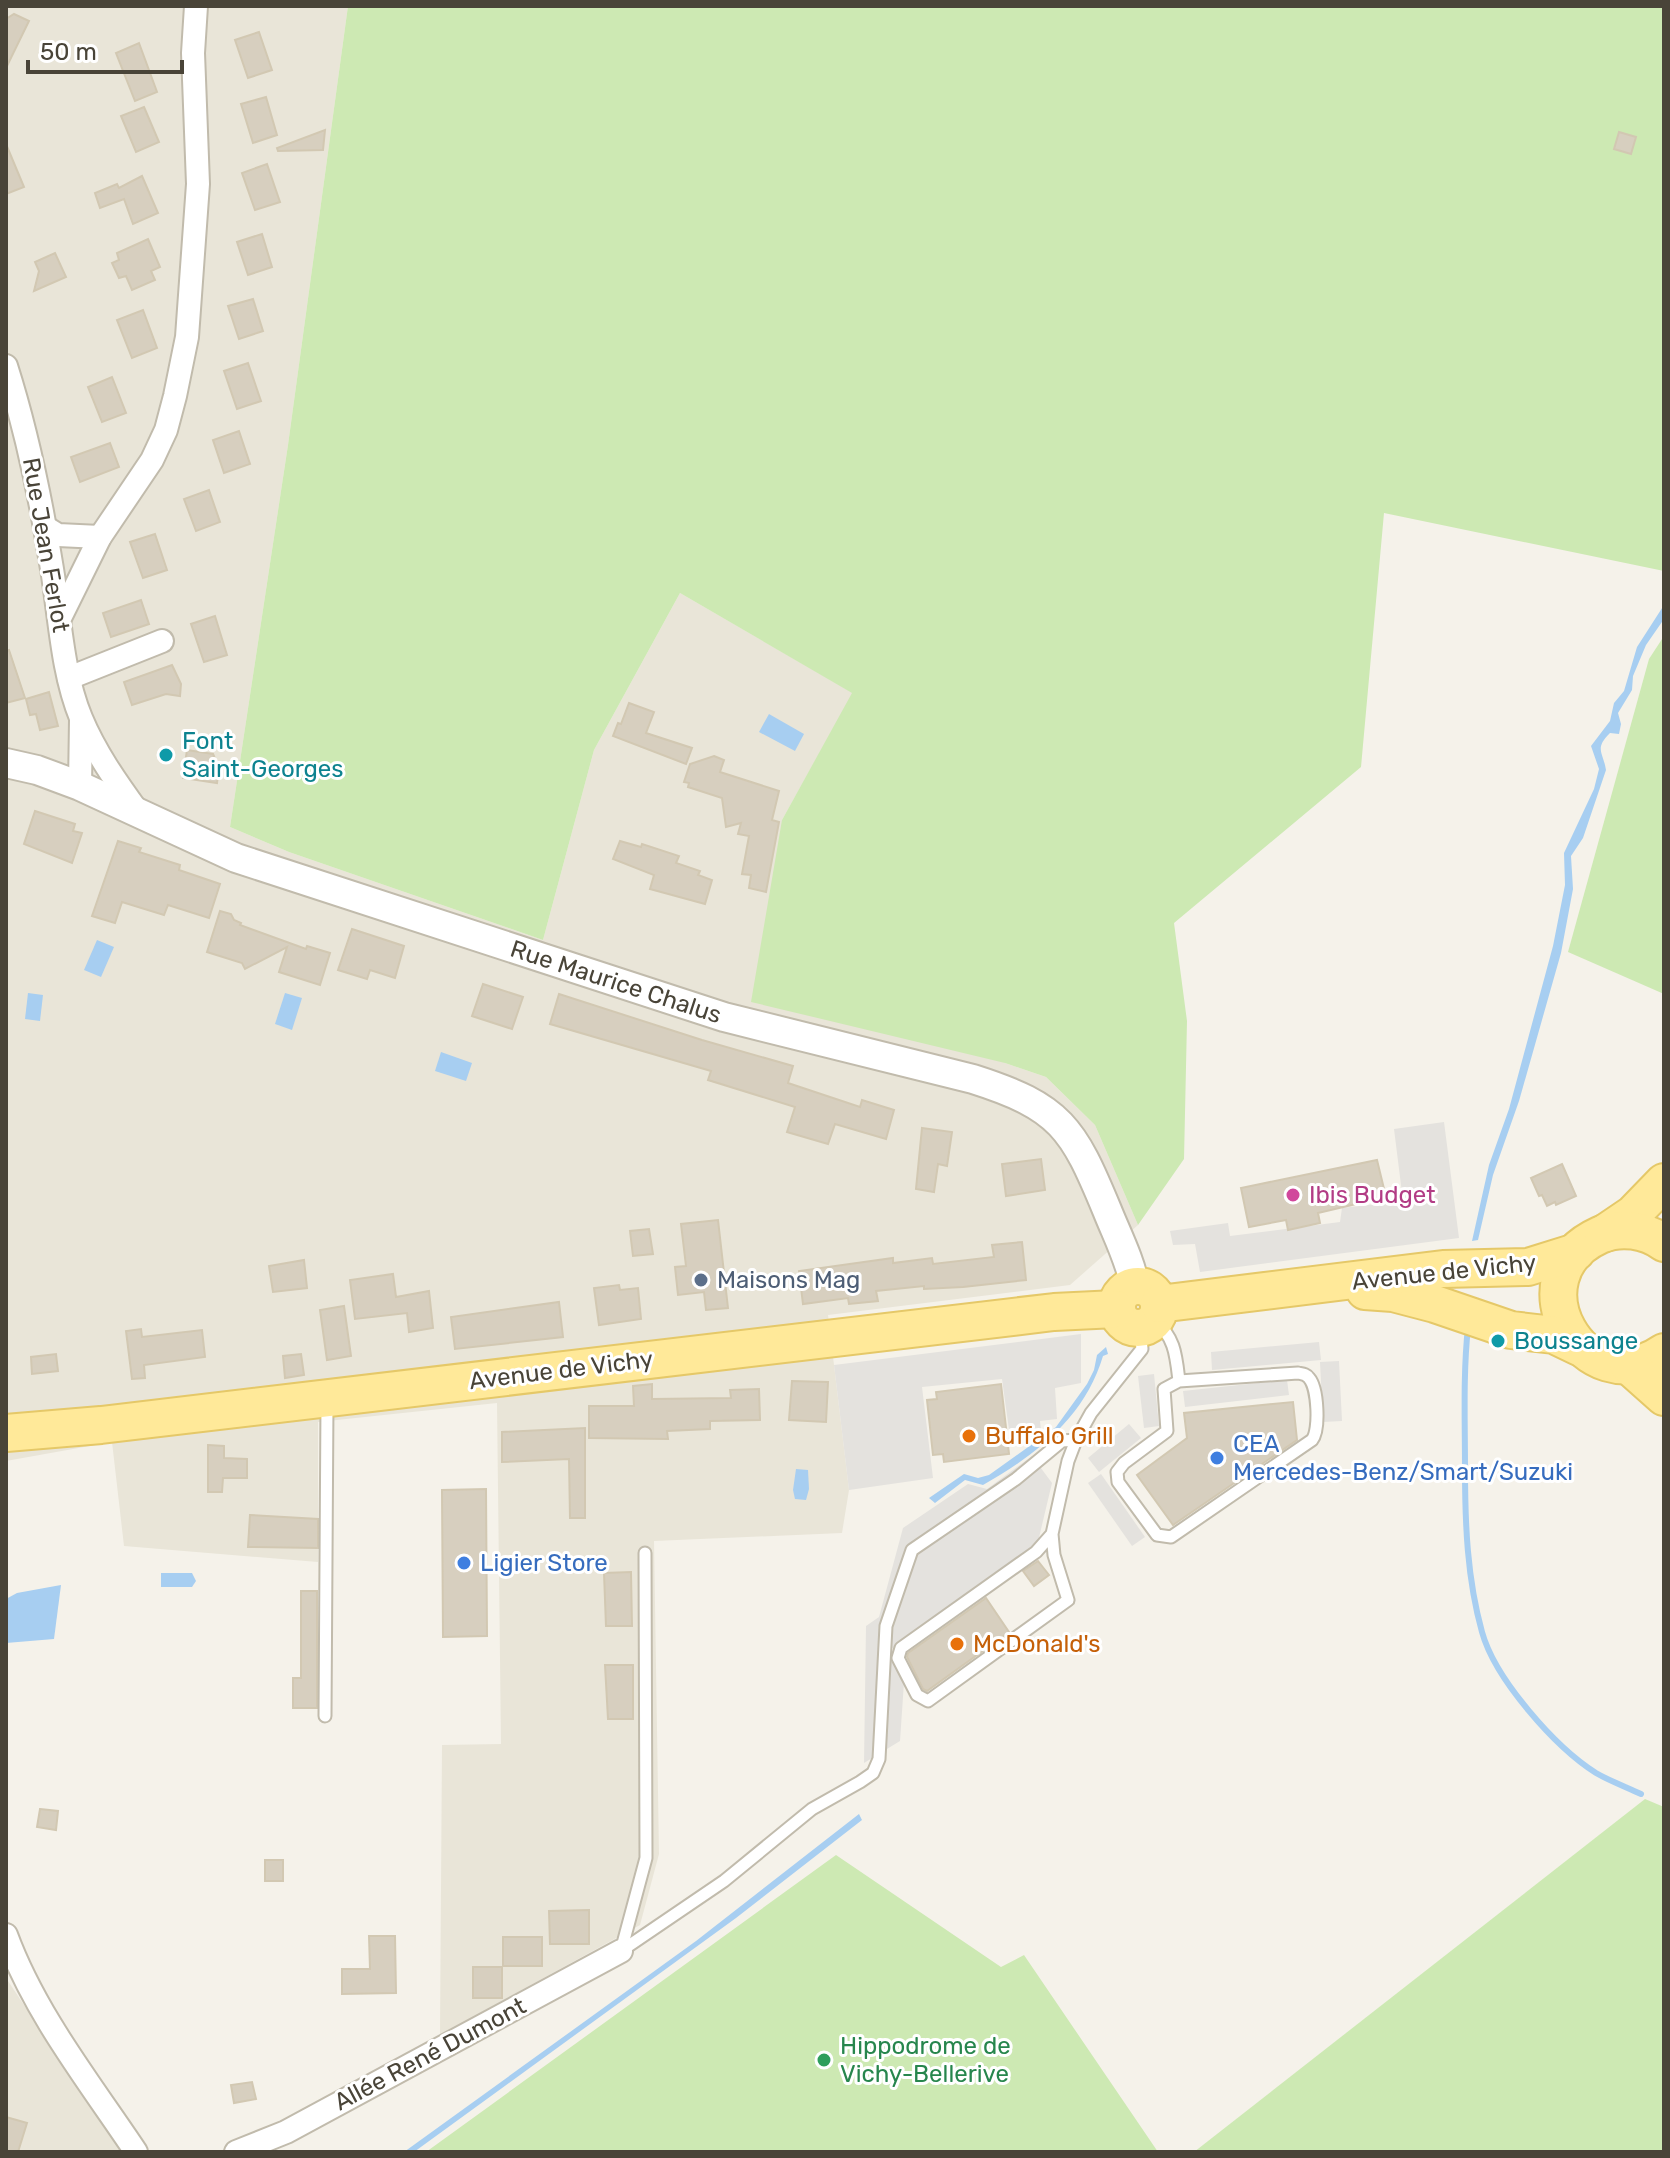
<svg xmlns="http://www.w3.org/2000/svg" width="1670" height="2158" viewBox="0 0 1670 2158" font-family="Rubik,sans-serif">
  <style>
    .residential { fill: #e9e5d8 }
    .green { fill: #cde9b3 }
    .parking { fill: #e4e2de }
    .water { fill: #a7cef1 }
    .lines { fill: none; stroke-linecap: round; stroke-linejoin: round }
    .stream { stroke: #a7cef1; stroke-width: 6 }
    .building { fill: #d7cfbf; stroke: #d2c8b2; stroke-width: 2 }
    .service-casing { stroke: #c1bbac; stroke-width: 15 }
    .minor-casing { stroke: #c1bbac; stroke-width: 26 }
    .tertiary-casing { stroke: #c1bbac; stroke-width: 32 }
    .primary-casing { stroke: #e5c868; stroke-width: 40 }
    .service { stroke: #fff; stroke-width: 11 }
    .minor { stroke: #fff; stroke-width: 22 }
    .tertiary { stroke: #fff; stroke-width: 28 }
    .primary { stroke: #ffe999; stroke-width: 36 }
    .culture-dot { fill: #0f9aa8; stroke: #fff; stroke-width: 3 }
    .hotel-dot { fill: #d1479c; stroke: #fff; stroke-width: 3 }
    .service-dot { fill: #5c6f8a; stroke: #fff; stroke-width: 3 }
    .food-dot { fill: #e8710a; stroke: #fff; stroke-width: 3 }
    .shop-dot { fill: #3f7fe0; stroke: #fff; stroke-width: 3 }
    .leisure-dot { fill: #2e9e5b; stroke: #fff; stroke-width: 3 }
    .labels { text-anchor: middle; stroke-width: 6; stroke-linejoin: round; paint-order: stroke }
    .street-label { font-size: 24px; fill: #494438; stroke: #fff }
    .culture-label { font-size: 24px; fill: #0d838f; stroke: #fff; text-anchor: start }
    .hotel-label { font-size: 24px; fill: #b23c85; stroke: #fff; text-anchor: start }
    .service-label { font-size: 24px; fill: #4e5e75; stroke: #fff; text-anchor: start }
    .food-label { font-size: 24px; fill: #c56008; stroke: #fff; text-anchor: start }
    .shop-label { font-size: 24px; fill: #366cbe; stroke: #fff; text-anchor: start }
    .leisure-label { font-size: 24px; fill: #27864d; stroke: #fff; text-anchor: start }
  </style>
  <rect width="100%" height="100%" fill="#f5f2ea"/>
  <!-- residential -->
  <g class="residential">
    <polygon points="6,6 348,6 288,445 230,827 289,852 543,940 594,750 680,593 853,693 782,820 1005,1063 1046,1077 1095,1125 1138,1225 1070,1285 828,1315 849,1490 842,1533 654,1541 659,1854 640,1925 440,2035 442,1745 501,1744 497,1403 318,1422 318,1562 124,1546 112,1442 6,1461"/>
    <polygon points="6,1976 8,1981 122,2152 6,2152"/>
  </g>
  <!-- green -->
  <g class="green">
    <polygon points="348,6 1664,6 1664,571 1384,513 1361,767 1174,923 1187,1021 1184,1159 1138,1225 1095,1125 1046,1077 1005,1063 751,1002 782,820 852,693 680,593 594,750 543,940 289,852 230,827 288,445"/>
    <polygon points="1664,636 1664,994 1568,952 1649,659"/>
    <polygon points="1645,1799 1664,1807 1664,2152 1194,2152"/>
    <polygon points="836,1855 1001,1967 1024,1955 1158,2152 426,2152"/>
  </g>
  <!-- parking -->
  <g class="parking">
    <polygon points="1444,1122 1459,1238 1200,1272 1195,1244 1173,1245 1170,1231 1228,1223 1230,1236 1340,1222 1342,1208 1403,1201 1394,1129"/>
    <polygon points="1081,1334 1081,1383 1055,1388 1057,1419 1040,1421 1042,1440 1011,1444 1002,1379 922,1387 933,1478 849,1490 834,1365"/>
    <polygon points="1319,1342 1321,1360 1212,1370 1211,1352"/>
    <polygon points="1339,1361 1342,1421 1323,1422 1320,1362"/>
    <polygon points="1154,1374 1159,1426 1144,1428 1138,1376"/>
    <polygon points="1287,1380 1289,1395 1185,1407 1183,1391"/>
    <polygon points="1129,1424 1141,1438 1099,1472 1088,1458"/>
    <polygon points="1032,1456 1052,1483 1037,1546 890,1650 904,1682 900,1741 864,1763 866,1626 879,1617 903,1528 968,1484 987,1489"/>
    <polygon points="1101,1474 1145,1537 1132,1546 1088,1483"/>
  </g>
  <!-- water -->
  <g class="water">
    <path d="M 1664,605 L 1664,619 L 1646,645 L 1633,676 L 1632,690 L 1618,713 L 1621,724 L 1619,734 L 1610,733 C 1594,749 1603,751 1606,770 L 1583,838 L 1571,856 L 1573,889 L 1561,953 L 1519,1101 L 1493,1175 L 1478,1240 L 1472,1241 L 1489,1165 L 1509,1109 L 1553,946 L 1565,885 L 1564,853 L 1594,789 L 1599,769 L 1591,746 L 1610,721 L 1614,703 L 1624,691 L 1637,647 Z"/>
    <polygon points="769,714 804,734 795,751 759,732"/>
    <polygon points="97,940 114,947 101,977 84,970"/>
    <polygon points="28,993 43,995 40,1021 25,1019"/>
    <polygon points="285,993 302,998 292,1030 275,1024"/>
    <polygon points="441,1052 472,1063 466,1081 435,1071"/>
    <path d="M 1106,1347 L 1108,1354 L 1103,1356 C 1085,1417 1036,1455 983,1485 L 965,1480 L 935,1503 L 929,1498 L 964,1474 L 978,1478 L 989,1475 L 1056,1427 L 1087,1384 L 1094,1370 L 1097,1355 Z"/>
    <polygon points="796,1469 808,1470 809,1489 806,1500 795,1499 793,1490"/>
    <polygon points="161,1573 192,1573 196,1581 192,1587 161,1587"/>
    <polygon points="61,1585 54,1639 6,1643 6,1599 17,1593"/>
    <polygon points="859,1814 862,1820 736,1918 414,2152 404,2152 696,1941"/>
  </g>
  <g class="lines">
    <!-- stream -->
    <path class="stream" d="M 1468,1327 C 1463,1374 1465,1421 1465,1468 C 1465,1523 1467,1578 1482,1632 C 1495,1679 1555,1747 1596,1773 C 1610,1781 1626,1787 1641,1794"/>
  </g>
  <!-- building -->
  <g class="building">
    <polygon points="14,14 29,21 6,68 6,19"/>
    <polygon points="259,32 272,70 248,78 235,40"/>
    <polygon points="139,43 157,92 135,101 116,53"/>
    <polygon points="266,97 277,135 253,143 241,104"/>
    <polygon points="144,107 159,142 136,152 121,116"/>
    <polygon points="325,130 323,150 278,151 277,148"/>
    <polygon points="1619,132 1636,137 1631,154 1614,149"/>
    <polygon points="6,144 24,187 6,194"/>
    <polygon points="267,164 280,202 255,210 242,173"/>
    <polygon points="142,176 158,213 133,224 124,199 100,208 95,193 117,184 119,188"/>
    <polygon points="262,234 272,267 248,275 237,242"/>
    <polygon points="148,239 160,267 151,271 155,280 132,290 126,276 119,278 112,263 119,260 117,253"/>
    <polygon points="55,253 66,277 34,291 39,271 35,262"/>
    <polygon points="253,299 263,331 239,339 228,306"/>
    <polygon points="143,310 157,348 132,358 117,320"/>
    <polygon points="248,363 261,401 237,409 224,371"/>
    <polygon points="112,377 126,413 102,422 88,387"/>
    <polygon points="239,431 250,464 224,473 213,440"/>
    <polygon points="110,443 119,467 80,482 71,457"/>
    <polygon points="209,490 220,522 196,531 184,499"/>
    <polygon points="155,534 167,570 143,578 130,542"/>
    <polygon points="141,600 149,624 111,637 103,613"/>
    <polygon points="215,616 227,655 204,662 191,624"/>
    <polygon points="9,650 25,698 6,703 6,651"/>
    <polygon points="172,665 181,684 180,696 166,694 132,705 124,682"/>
    <polygon points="49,692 58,726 40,730 36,714 30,715 26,699"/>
    <polygon points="629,703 654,712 646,733 692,748 686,764 613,736 618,723 621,724"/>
    <polygon points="187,750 213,754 219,767 217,783 183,778"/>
    <polygon points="714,756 724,760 720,772 779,791 772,820 779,822 766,892 749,888 751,875 742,874 749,836 738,834 741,823 726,827 722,798 688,787 689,783 684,782 690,764"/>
    <polygon points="35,811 75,824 73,831 82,833 72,863 24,844"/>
    <polygon points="118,841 141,848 139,852 180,865 179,870 220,884 209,918 168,905 164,915 122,902 115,923 92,916"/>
    <polygon points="620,841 641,847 642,844 679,856 676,863 700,871 698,875 712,880 705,904 650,889 654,875 613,859"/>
    <polygon points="220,911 231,914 234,920 241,923 240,925 306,949 307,946 330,953 320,985 279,972 287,947 245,969 242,963 207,952"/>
    <polygon points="352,929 404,946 395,978 370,970 367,979 338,970"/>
    <polygon points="483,984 523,997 512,1029 472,1016"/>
    <polygon points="559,994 702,1040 793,1066 788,1083 860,1107 862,1100 894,1110 886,1139 835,1124 828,1144 787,1132 795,1107 708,1080 711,1071 550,1024"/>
    <polygon points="922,1128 952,1132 947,1166 938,1164 934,1192 916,1189"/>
    <polygon points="1041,1159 1045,1190 1006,1196 1002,1164"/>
    <polygon points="1377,1160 1386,1197 1318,1213 1320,1223 1288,1230 1286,1220 1249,1227 1241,1188"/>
    <polygon points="1562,1164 1576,1196 1556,1205 1555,1202 1547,1206 1542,1195 1539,1196 1531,1178"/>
    <polygon points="718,1220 728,1308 706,1310 704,1292 678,1295 675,1267 686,1266 681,1224"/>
    <polygon points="649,1229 653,1254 633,1256 630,1231"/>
    <polygon points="1022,1242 1026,1280 963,1287 924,1289 924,1286 876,1291 878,1301 849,1304 848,1298 803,1304 799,1271 893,1258 893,1263 932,1258 933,1264 994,1257 992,1245"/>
    <polygon points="304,1260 307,1288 273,1292 269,1266"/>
    <polygon points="393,1274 396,1297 429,1291 433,1328 409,1332 407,1313 355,1319 350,1280"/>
    <polygon points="619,1285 620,1290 638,1288 641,1319 599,1325 594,1288"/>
    <polygon points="559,1302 563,1337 455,1349 451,1317"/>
    <polygon points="344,1306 351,1356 327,1360 320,1310"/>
    <polygon points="141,1329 142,1337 202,1330 205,1357 144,1365 145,1378 132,1379 126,1331"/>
    <polygon points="56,1354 58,1371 32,1374 31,1357"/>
    <polygon points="301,1354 304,1375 285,1378 283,1356"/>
    <polygon points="792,1381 828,1382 826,1422 789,1420"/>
    <polygon points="652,1384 652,1399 731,1398 730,1390 759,1389 760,1420 710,1421 710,1429 667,1431 668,1439 589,1438 589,1406 634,1406 633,1386"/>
    <polygon points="1001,1384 1009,1454 944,1462 943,1454 933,1455 927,1400 937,1399 936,1392"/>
    <polygon points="1293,1402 1297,1440 1173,1525 1137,1475 1187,1438 1184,1413"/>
    <polygon points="585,1428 585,1518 570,1518 569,1459 502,1462 502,1432"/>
    <polygon points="208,1445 224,1446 224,1458 247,1459 247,1478 223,1478 222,1492 208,1492"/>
    <polygon points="486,1489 487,1636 443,1637 442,1490"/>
    <polygon points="250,1515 318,1519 318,1548 248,1547"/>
    <polygon points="1038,1561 1049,1575 1034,1586 1023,1571"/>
    <polygon points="631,1572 632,1626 606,1626 604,1573"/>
    <polygon points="301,1591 317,1591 317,1708 293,1708 293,1678 301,1678"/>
    <polygon points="986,1598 1009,1632 927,1691 923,1689 907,1657 908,1653"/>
    <polygon points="605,1665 633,1665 633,1719 608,1719"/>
    <polygon points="40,1809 58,1811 56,1830 37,1827"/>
    <rect x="265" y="1860" width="18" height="21"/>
    <polygon points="589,1910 589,1944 550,1944 549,1911"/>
    <polygon points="369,1936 395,1936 396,1993 342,1994 342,1969 370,1969"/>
    <rect x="503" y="1937" width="39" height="29"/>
    <rect x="473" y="1967" width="29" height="31"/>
    <polygon points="252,2082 256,2099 234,2103 231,2085"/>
    <polygon points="6,2117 27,2123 18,2152 6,2152"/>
  </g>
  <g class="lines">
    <!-- service casing -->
    <g class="service-casing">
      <g id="service">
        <path d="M 1154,1320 C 1175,1337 1176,1355 1179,1381 L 1298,1373 C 1303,1374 1306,1374 1309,1378 C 1318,1388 1320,1430 1312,1440 L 1171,1537 L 1157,1535 L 1118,1482 L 1117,1472 L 1124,1463 L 1167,1431 L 1164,1389 L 1179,1381"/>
        <polyline points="1052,1534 1036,1552 901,1648 898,1658 917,1695 928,1701 1068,1600 1054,1555 1052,1534 1068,1461 1076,1440 1091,1413 1142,1349 1140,1328"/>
        <polyline points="325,1716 327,1403"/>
        <polyline points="621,1951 724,1881 812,1809 860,1782 873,1773 879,1759 886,1626 912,1550 1016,1479 1062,1441 1076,1440"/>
        <polyline points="621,1951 646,1858 645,1553"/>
      </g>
    </g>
    <!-- minor casing -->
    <g class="minor-casing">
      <g id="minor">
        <path d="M 6,366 C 27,432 41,500 52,569 C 60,618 62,672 81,718 C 95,752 117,783 138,812"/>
        <polyline points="45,527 58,535 100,537"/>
        <polyline points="60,618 100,537 152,460 166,430 175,396 187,337 198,184 193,53 196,6"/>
        <polyline points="69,678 162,641"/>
        <polyline points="80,786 81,720"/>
        <path d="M 6,1935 C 35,2014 90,2083 136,2152"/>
        <polyline points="236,2152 286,2132 621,1951"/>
      </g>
    </g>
    <!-- tertiary casing -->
    <g class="tertiary-casing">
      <path id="tertiary" d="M 6,763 L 37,770 L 80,786 L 236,858 L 724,1017 L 973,1079 C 1061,1107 1073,1128 1107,1210 C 1117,1235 1130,1260 1135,1286"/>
    </g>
    <!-- primary casing -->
    <g class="primary-casing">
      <g id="primary">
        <polyline points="1605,1233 1633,1214 1664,1182"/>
        <path d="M 1664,1243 C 1646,1230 1621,1226 1600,1235 C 1509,1276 1584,1407 1664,1352"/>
        <circle cx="1138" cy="1307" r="21"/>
        <polyline points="1365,1291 1393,1293 1435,1304 1511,1330 1554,1335 1579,1347"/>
        <polyline points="1159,1304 1443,1269 1528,1267 1576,1252"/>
        <polyline points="1628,1365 1664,1397"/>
        <polyline points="6,1433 101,1425 1054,1312 1116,1309"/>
      </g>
    </g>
    <!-- service -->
    <use href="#service" class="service"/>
    <!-- minor -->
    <use href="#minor" class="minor"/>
    <!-- tertiary -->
    <use href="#tertiary" class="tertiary"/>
    <!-- primary -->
    <use href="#primary" class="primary"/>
  </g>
  <!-- markers -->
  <g class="culture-dot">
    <circle cx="166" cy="755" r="8"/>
    <circle cx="1498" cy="1341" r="8"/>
  </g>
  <circle class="hotel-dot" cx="1293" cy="1195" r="8"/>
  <circle class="service-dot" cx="701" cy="1280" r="8"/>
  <g class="food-dot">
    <circle cx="969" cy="1436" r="8"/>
    <circle cx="957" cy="1644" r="8"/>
  </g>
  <g class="shop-dot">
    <circle cx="1217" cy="1458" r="8"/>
    <circle cx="464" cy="1563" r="8"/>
  </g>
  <circle class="leisure-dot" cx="824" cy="2060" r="8"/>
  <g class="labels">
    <!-- street labels -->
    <g class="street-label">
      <text transform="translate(46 545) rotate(80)" y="8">Rue Jean Ferlot</text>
      <text transform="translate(616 982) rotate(18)" y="8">Rue Maurice Chalus</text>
      <text transform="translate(1444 1272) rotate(-6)" y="8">Avenue de Vichy</text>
      <text transform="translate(561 1370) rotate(-7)" y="8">Avenue de Vichy</text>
      <text transform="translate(430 2054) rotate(-28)" y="8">Allée René Dumont</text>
    </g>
    <!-- culture labels -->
    <g class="culture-label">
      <text x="182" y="749">Font<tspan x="182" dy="28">Saint-Georges</tspan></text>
      <text x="1514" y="1349">Boussange</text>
    </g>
    <!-- hotel labels -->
    <g class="hotel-label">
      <text x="1309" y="1203">Ibis Budget</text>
    </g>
    <!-- service labels -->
    <g class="service-label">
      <text x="717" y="1288">Maisons Mag</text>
    </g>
    <!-- food labels -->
    <g class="food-label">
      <text x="985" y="1444">Buffalo Grill</text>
      <text x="973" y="1652">McDonald's</text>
    </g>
    <!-- shop labels -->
    <g class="shop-label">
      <text x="1233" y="1452">CEA<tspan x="1233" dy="28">Mercedes-Benz/Smart/Suzuki</tspan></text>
      <text x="480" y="1571">Ligier Store</text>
    </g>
    <!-- leisure labels -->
    <g class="leisure-label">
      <text x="840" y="2054">Hippodrome de<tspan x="840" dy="28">Vichy-Bellerive</tspan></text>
    </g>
  </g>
  <!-- border -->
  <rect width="1670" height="2158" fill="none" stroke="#494438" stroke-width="16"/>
  <!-- scale -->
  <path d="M28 60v12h154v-12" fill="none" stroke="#494438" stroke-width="4"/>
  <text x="40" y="60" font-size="24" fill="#494438" stroke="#ffffff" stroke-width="6" paint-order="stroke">50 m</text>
</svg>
